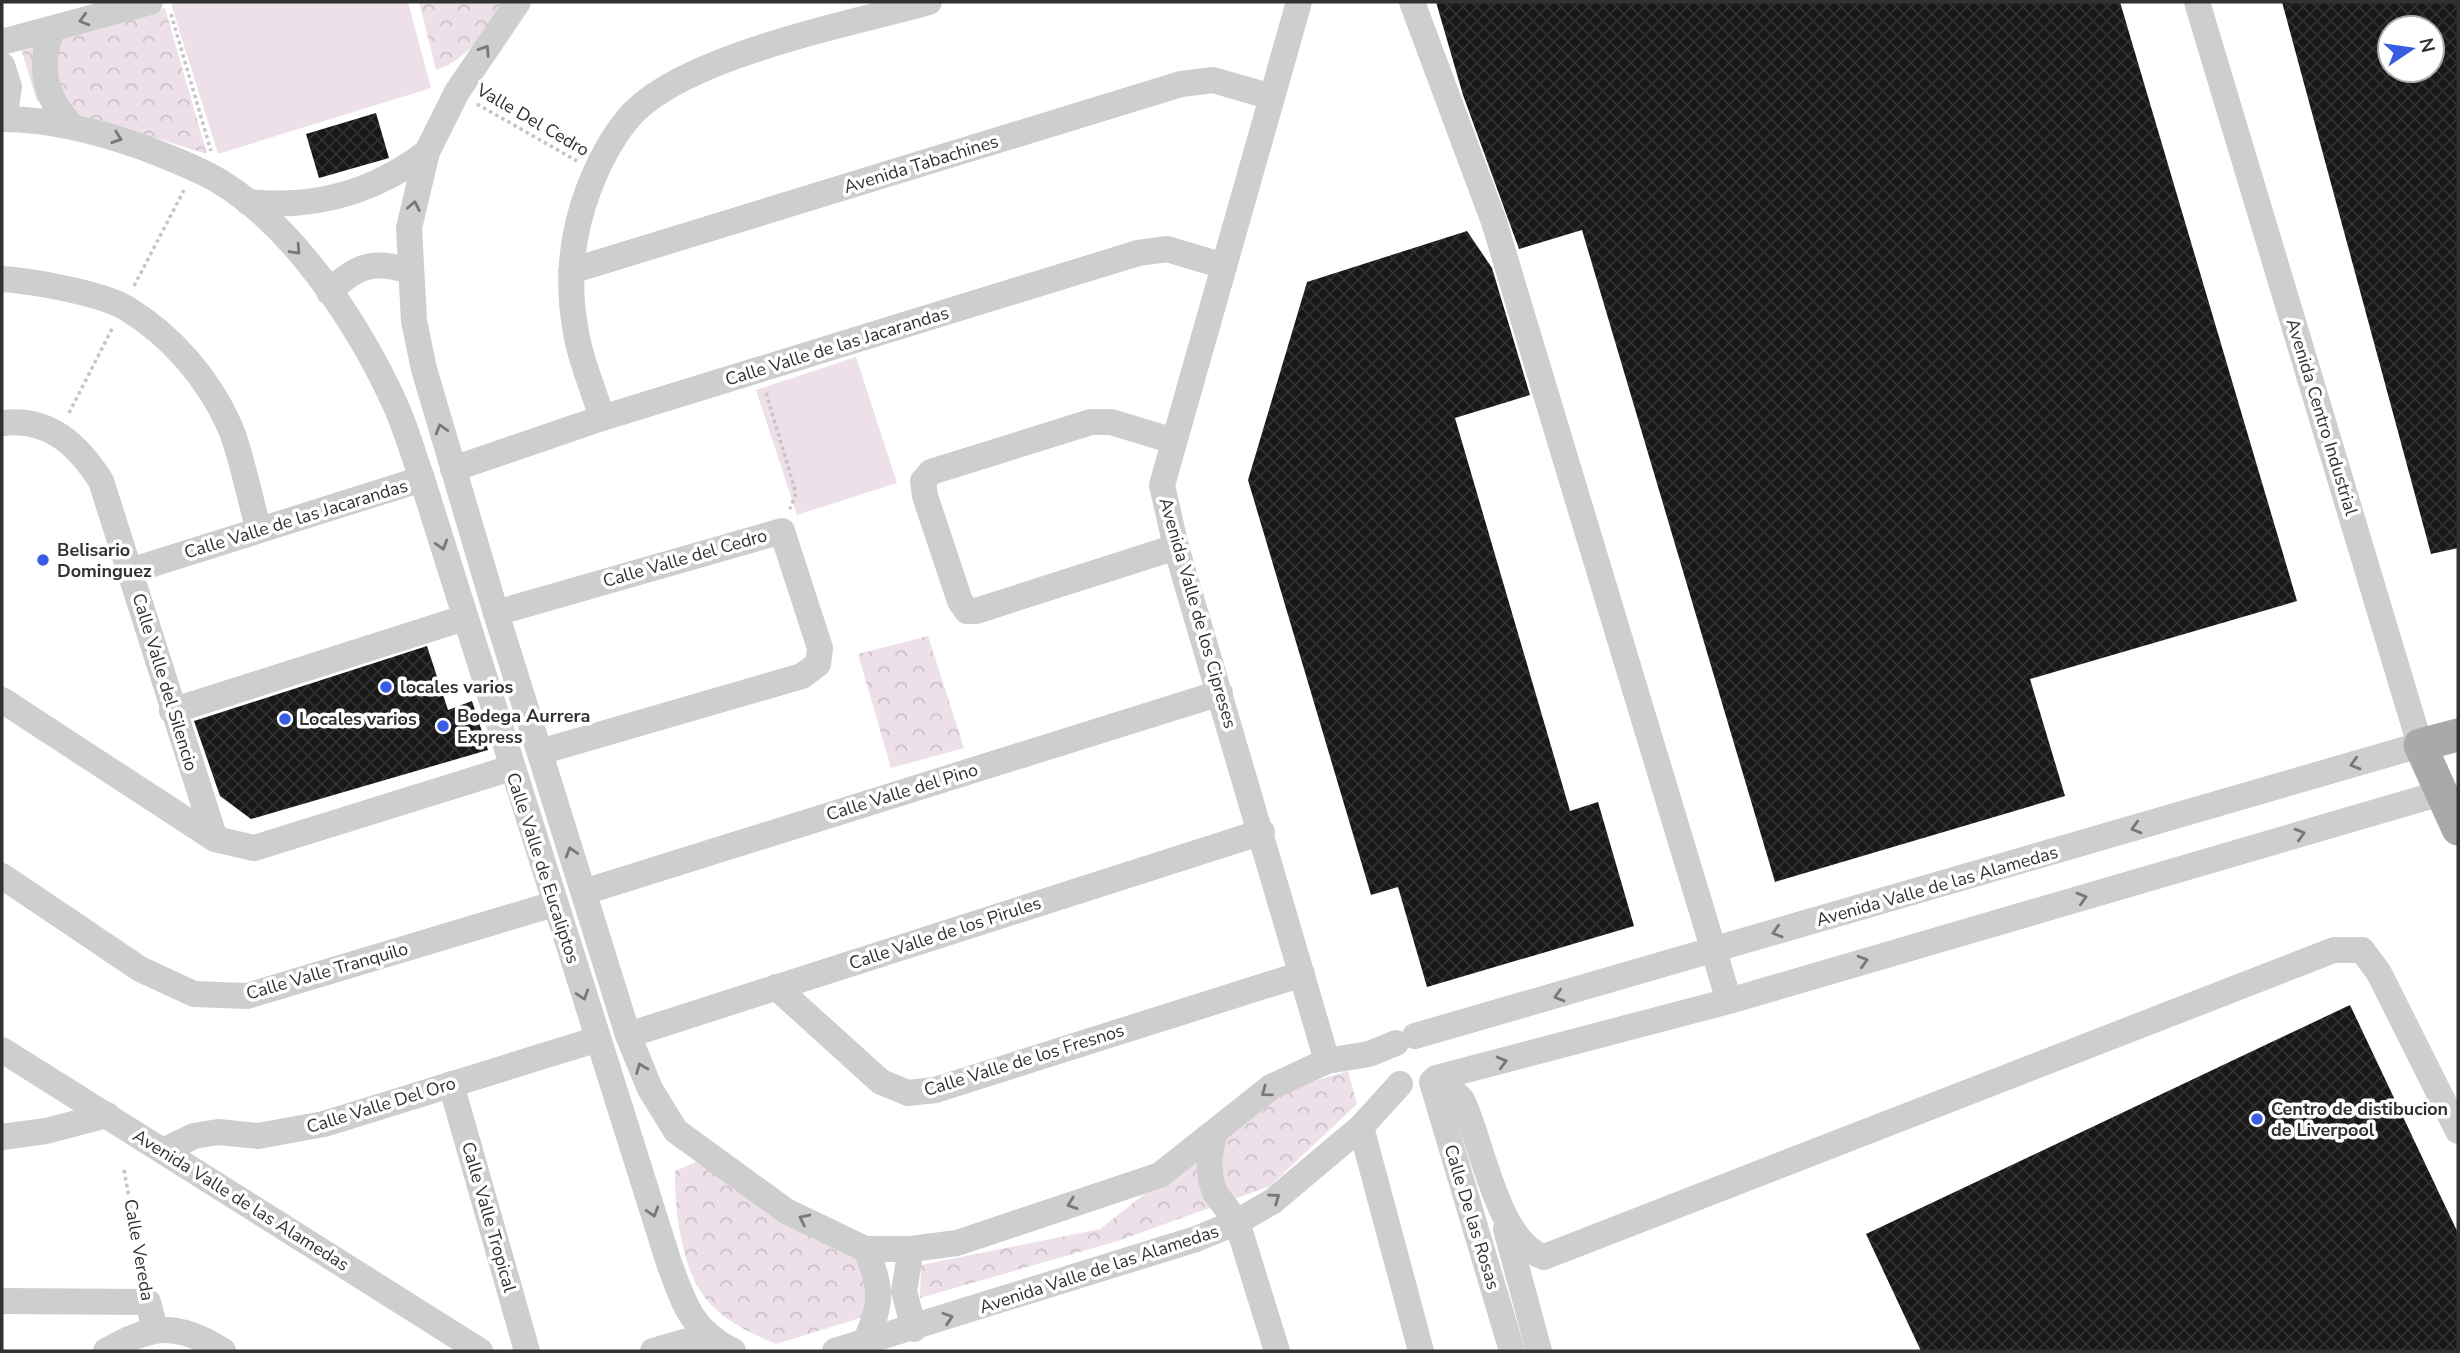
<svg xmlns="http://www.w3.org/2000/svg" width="2460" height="1353" viewBox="0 0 2460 1353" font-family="'Nunito Sans',sans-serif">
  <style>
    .park { fill: url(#park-crowns) }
    .pitch { fill: #ede0e9 }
    .building { fill: url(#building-cross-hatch); fill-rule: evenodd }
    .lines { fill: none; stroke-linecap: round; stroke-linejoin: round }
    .path { stroke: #c5c5c5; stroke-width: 3.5; stroke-dasharray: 3.5 3.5; stroke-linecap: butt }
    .minor { stroke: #cecece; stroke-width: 26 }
    .major { stroke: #a9a9a9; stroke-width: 33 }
    .oneway { stroke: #787878 }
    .poi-dot { fill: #385de3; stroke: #fff; stroke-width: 2.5 }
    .labels { text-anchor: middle; stroke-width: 7; stroke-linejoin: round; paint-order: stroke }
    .street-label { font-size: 18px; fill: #313131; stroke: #fff }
    .poi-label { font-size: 18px; font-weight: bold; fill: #313131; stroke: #fff; text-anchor: start }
  </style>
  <defs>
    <pattern id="park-crowns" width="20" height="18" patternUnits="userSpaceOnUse" patternTransform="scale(1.75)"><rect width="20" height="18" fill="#ede0e9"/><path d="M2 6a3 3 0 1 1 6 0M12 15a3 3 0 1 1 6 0" fill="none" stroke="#ccc1c8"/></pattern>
    <pattern id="building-cross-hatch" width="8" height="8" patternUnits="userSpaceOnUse" patternTransform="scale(1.75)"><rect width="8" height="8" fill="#181818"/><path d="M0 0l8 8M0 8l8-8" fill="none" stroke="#313131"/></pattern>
  </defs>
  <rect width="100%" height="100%" fill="#fff"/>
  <!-- park -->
  <g class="park">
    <path d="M 419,2 L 505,2 L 504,7 C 484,33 468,59 436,70 Z"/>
    <polygon points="165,8 207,154 37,101 21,49"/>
    <polygon points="928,636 964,748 891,768 858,654"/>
    <polygon points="1348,1071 1357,1104 1270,1186 1118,1241 920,1298 921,1265 1100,1229 1253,1109 1301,1085"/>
    <path d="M 696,1162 L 715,1168 L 867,1262 L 867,1316 L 776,1344 C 749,1333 717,1317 701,1292 C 681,1262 674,1206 675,1171 Z"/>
  </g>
  <!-- pitch -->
  <g class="pitch">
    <polygon points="179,2 408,2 431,88 218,154 171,4"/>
    <polygon points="856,357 897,483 797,515 756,390"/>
  </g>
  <!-- building -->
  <g class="building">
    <polygon points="1436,2 2120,2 2297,601 2030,679 2065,796 1775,882 1582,230 1519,249 1463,95"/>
    <path d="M 2282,2 L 2458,2 L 2458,548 L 2431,554 ZM 2390,28 L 2432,28 L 2432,70 L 2390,70 Z"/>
    <polygon points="376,113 389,158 319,178 306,134"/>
    <polygon points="1467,231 1492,268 1530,395 1455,418 1570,811 1598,802 1634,926 1427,987 1398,887 1371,895 1248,480 1307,282"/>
    <polygon points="427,646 448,710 472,701 488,750 251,819 220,796 194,721"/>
    <polygon points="2350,1005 2458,1233 2458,1351 1921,1351 1866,1234"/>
  </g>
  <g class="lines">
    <!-- path -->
    <g class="path">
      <polyline points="171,14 211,151"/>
      <polyline points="477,104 577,161"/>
      <polyline points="134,286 184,190"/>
      <polyline points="766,393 796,493 790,509"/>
      <polyline points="69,413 113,327"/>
      <polyline points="124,1170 144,1279"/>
    </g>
    <!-- minor -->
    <g class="minor">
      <polyline points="518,2 457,92 427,152 409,228 414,321 424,369 496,613 628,1035 650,1089 676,1131 786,1211 865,1249 911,1249 957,1243 1160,1175 1271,1087 1327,1061 1369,1054 1396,1043"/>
      <polyline points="1299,2 1162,485 1176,547 1327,1061"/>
      <polyline points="1412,2 1494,222 1729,1001"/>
      <path d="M 52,29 C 38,66 44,97 71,125"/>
      <polyline points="2,42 150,2"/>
      <polyline points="2,65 9,87 4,119"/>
      <path d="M 2,119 C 50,119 96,131 142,147 C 168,157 195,167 219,181 C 295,227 359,325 395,404 C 406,428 413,454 422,479 L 669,1263 C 684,1304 692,1331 733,1351"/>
      <path d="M 248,202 C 315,209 373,193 427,152"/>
      <polyline points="571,271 1181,84 1213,80 1272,97"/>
      <path d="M 2,279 C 33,281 100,293 126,308 C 171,335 209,379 230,427 C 243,459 249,497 259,530"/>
      <path d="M 329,292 C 356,266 373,259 410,271"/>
      <path d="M 602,418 C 593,388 579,357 575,326 C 567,281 572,233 588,191 C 597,167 610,141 626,121 C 675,57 851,24 929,2"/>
      <path d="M 2,423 C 49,417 78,445 101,481 L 215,839"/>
      <polyline points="1174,441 1111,422 1091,422 931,472 923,481 925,496 960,601 967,611 976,611 1176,547"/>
      <polyline points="453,469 602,418 1138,253 1167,249 1224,266"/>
      <polyline points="130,571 422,479"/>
      <polyline points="496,613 782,531 820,648 818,664 802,676 540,752"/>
      <polyline points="2,700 215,839 254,848 511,768"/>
      <polyline points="172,711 464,618"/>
      <polyline points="2,876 140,969 194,994 247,996 554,904"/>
      <polyline points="584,892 1220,693"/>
      <polyline points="776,987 881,1082 908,1093 935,1090 1302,974"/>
      <polyline points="628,1035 1262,832"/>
      <polyline points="1415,1036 2420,745 2197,2"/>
      <polyline points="2,1050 480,1351"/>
      <polyline points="1436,1078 1729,1001 2441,793"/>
      <path d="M 1434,1080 L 1450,1088 L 1462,1100 C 1482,1140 1497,1243 1544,1257 L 2334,950 L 2362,950 L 2379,973 L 2458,1131"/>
      <polyline points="1432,1082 1512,1351"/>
      <polyline points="451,1084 527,1351"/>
      <polyline points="1361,1127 1421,1351"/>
      <polyline points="1214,1135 1209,1159 1211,1180 1215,1193 1237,1222 1277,1351"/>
      <polyline points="2,1137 46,1131 107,1115"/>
      <polyline points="163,1151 194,1136 218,1132 258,1136 324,1124 598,1039"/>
      <polyline points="1506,1229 1539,1351"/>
      <polyline points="911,1249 904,1291 914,1329"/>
      <polyline points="2,1301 148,1302 155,1329"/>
      <path d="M 865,1342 C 882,1305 883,1287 865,1249"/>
      <path d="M 106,1351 C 151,1325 177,1321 223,1351"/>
      <polyline points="653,1351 705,1336"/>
      <polyline points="835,1351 1196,1239 1237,1222 1273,1201 1361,1127 1400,1084"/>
    </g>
    <!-- major -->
    <polyline class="major" points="2458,735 2420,745 2458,829"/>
  </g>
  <!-- one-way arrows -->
  <defs><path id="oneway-chevron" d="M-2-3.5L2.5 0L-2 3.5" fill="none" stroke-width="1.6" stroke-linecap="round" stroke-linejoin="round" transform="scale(1.75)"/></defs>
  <g class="oneway">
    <use href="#oneway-chevron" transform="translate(84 20) rotate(164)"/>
    <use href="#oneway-chevron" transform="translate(485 50) rotate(-57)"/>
    <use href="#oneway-chevron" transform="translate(117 138) rotate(19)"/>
    <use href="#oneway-chevron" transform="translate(414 206) rotate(-79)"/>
    <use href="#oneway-chevron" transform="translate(296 250) rotate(47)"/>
    <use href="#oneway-chevron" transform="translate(441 429) rotate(-106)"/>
    <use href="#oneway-chevron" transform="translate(442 545) rotate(73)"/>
    <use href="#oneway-chevron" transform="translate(2355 764) rotate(164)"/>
    <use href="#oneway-chevron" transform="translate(2136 828) rotate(164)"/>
    <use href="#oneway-chevron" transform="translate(2300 834) rotate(-16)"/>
    <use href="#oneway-chevron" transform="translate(571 852) rotate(-107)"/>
    <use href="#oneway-chevron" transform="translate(2082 898) rotate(-16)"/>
    <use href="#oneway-chevron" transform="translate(1777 932) rotate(164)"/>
    <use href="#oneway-chevron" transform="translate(1863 961) rotate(-16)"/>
    <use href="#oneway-chevron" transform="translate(583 995) rotate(72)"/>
    <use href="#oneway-chevron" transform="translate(1559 996) rotate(164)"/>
    <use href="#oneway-chevron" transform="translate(1502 1062) rotate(-15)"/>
    <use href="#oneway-chevron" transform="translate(641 1068) rotate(-112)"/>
    <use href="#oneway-chevron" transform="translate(1266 1092) rotate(144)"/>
    <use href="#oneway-chevron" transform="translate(1275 1198) rotate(-35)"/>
    <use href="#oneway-chevron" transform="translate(1072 1204) rotate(161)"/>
    <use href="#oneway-chevron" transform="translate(653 1212) rotate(73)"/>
    <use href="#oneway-chevron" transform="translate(804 1219) rotate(-154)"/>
    <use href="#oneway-chevron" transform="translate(948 1318) rotate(-18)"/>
  </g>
  <!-- markers -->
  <g class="poi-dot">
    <circle cx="43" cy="560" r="7"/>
    <circle cx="386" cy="687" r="7"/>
    <circle cx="285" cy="719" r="7"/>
    <circle cx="443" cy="726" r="7"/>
    <circle cx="2257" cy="1119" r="7"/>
  </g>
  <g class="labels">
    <!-- street labels -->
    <g class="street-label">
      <text transform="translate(533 120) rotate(30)" y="6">Valle Del Cedro</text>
      <text transform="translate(921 164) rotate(-17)" y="6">Avenida Tabachines</text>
      <text transform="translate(837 346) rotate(-17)" y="6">Calle Valle de las Jacarandas</text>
      <text transform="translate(2322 417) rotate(73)" y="6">Avenida Centro Industrial</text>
      <text transform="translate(296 519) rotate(-17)" y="6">Calle Valle de las Jacarandas</text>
      <text transform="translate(685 558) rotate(-16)" y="6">Calle Valle del Cedro</text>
      <text transform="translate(1198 613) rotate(74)" y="6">Avenida Valle de los Cipreses</text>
      <text transform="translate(165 682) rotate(73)" y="6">Calle Valle del Silencio</text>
      <text transform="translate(902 792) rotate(-17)" y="6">Calle Valle del Pino</text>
      <text transform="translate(543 868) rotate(72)" y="6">Calle Valle de Eucaliptos</text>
      <text transform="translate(1937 886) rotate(-16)" y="6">Avenida Valle de las Alamedas</text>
      <text transform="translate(945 933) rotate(-18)" y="6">Calle Valle de los Pirules</text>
      <text transform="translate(327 971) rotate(-16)" y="6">Calle Valle Tranquilo</text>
      <text transform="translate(1024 1060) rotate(-17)" y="6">Calle Valle de los Fresnos</text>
      <text transform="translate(381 1105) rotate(-17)" y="6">Calle Valle Del Oro</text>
      <text transform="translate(241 1200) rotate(32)" y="6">Avenida Valle de las Alamedas</text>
      <text transform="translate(489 1217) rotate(74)" y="6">Calle Valle Tropical</text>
      <text transform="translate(1472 1217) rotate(73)" y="6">Calle De las Rosas</text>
      <text transform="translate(139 1250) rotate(80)" y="6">Calle Vereda</text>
      <text transform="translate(1099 1269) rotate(-18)" y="6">Avenida Valle de las Alamedas</text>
    </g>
    <!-- poi labels -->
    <g class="poi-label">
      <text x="57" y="556">Belisario<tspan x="57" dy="21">Dominguez</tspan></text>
      <text x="400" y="693">locales varios</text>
      <text x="457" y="722">Bodega Aurrera<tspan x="457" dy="21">Express</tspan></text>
      <text x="299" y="725">Locales varios</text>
      <text x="2271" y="1115">Centro de distibucion<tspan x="2271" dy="21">de Liverpool</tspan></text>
    </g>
  </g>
  <!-- border -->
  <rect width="2460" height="1353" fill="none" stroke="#313131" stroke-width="7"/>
  <!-- north arrow -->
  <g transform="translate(2411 49) rotate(77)"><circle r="33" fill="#ffffff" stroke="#adadad" stroke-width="2"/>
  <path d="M0-5L12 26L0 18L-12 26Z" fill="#385de3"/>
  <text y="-10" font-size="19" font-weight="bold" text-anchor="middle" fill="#313131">N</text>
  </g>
</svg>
